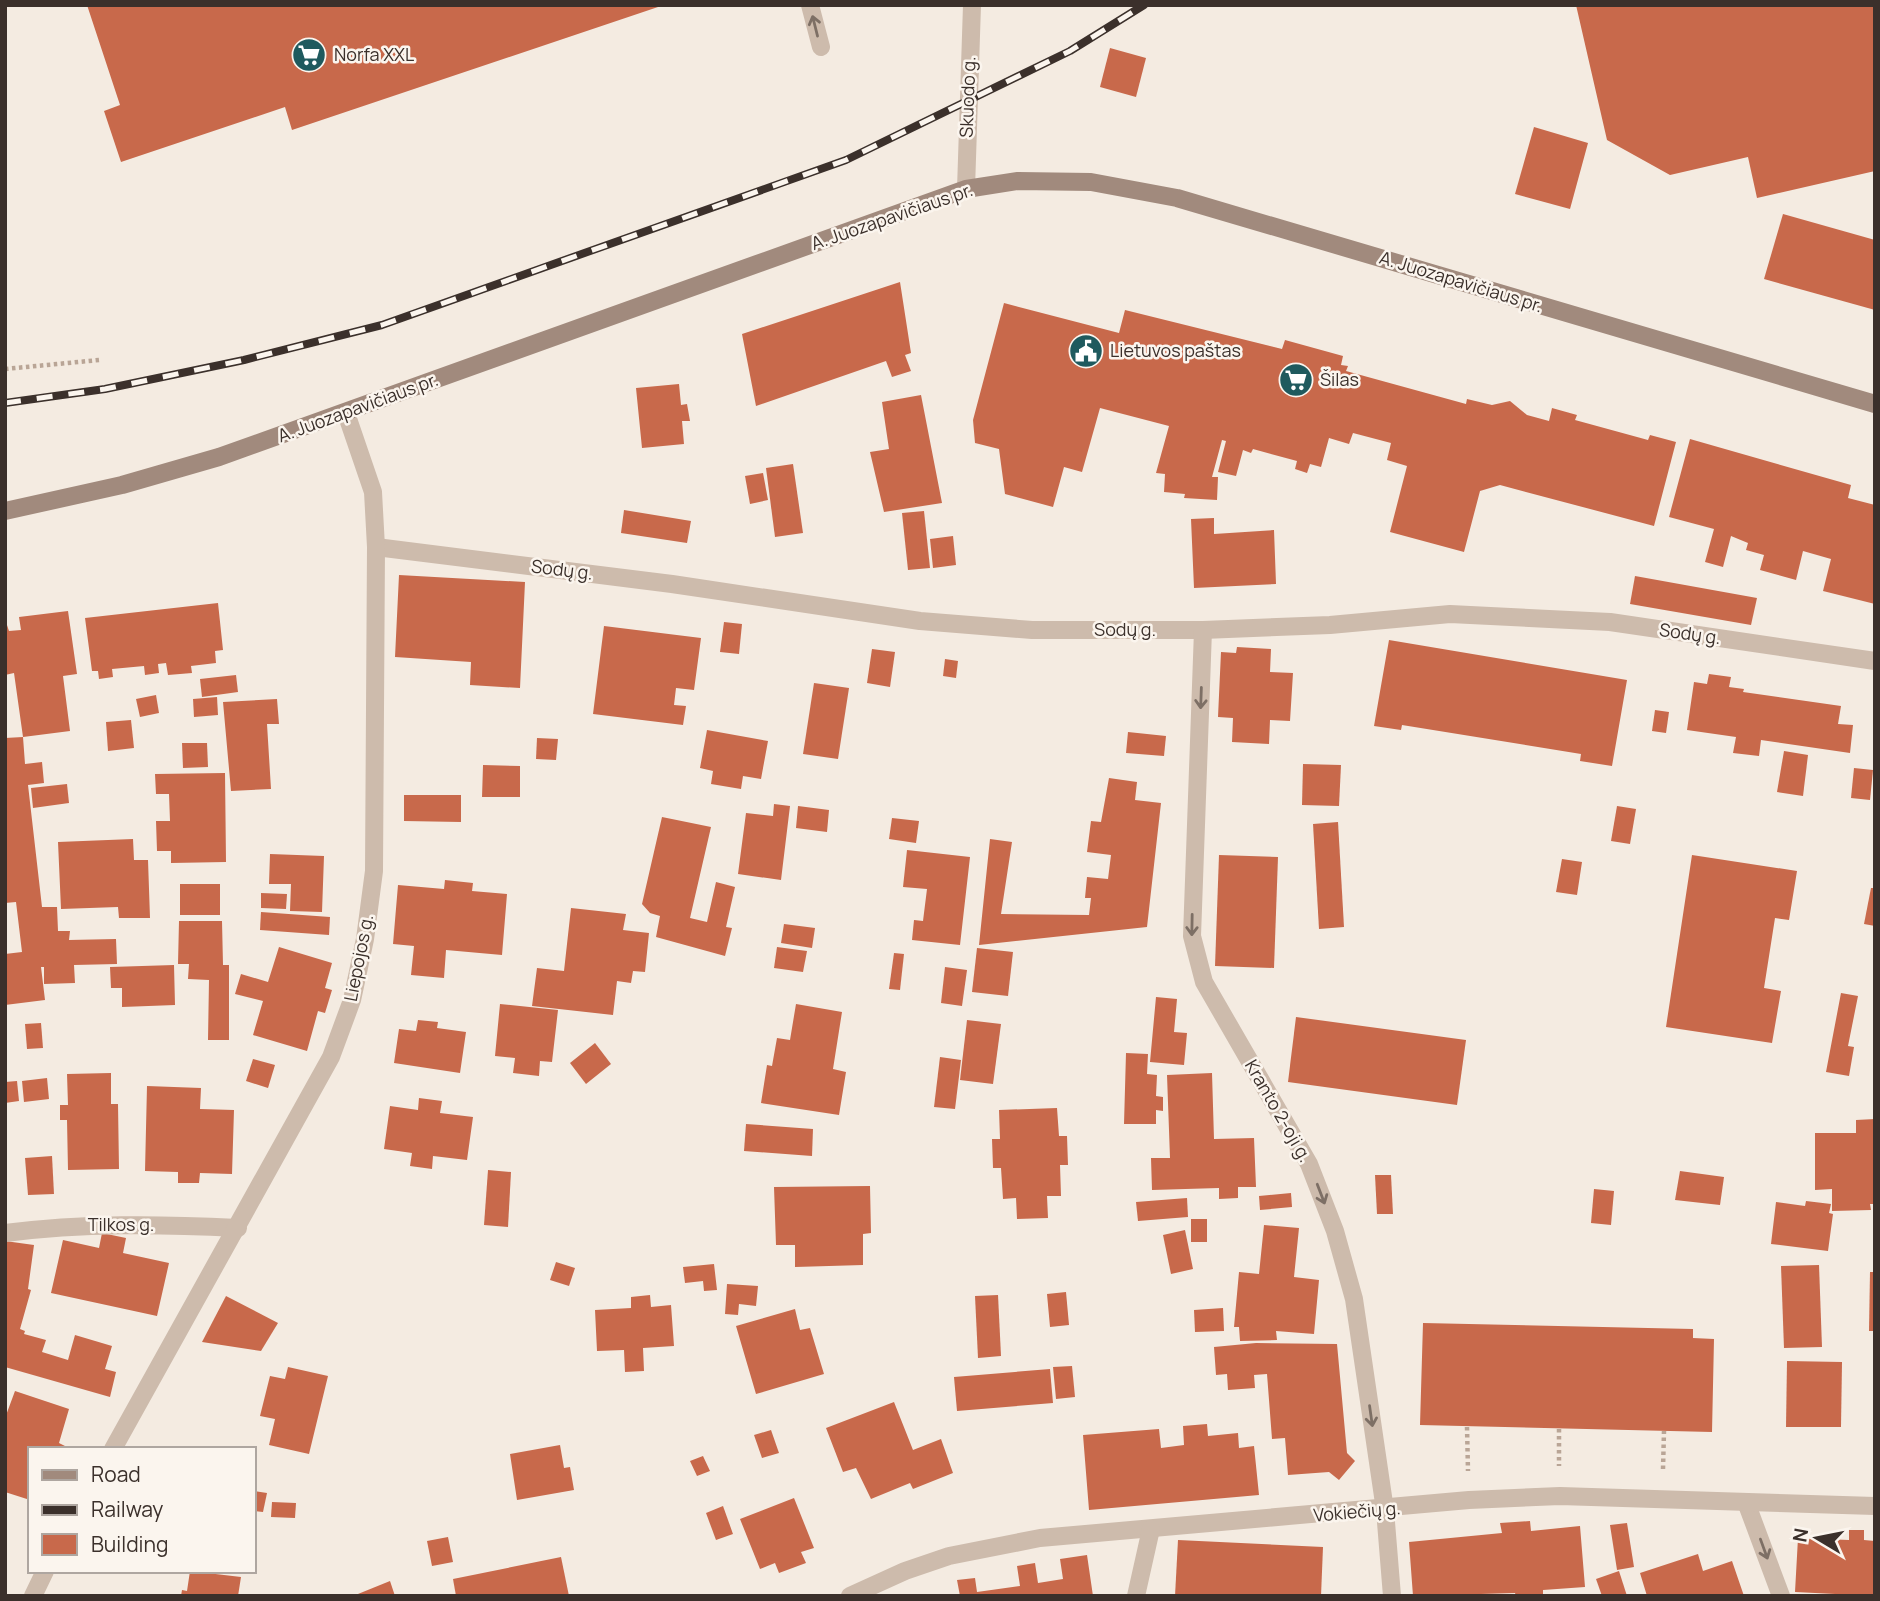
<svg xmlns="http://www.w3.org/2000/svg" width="1880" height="1601" viewBox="0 0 1880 1601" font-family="Manrope,sans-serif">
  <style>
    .building { fill: #c8694b }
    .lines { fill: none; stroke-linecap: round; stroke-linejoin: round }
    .path { stroke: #b9a596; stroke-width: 4.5; stroke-dasharray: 3.5 3.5; stroke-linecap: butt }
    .service { stroke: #cdbbac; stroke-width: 18 }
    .minor { stroke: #cdbbac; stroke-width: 18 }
    .secondary { stroke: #a18a7d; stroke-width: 18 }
    .rail-casing { stroke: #3b302b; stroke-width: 8 }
    .rail { stroke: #fbf5ee; stroke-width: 5; stroke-dasharray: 16; stroke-linecap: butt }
    .oneway { stroke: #7d6f65 }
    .labels { text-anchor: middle; stroke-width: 5; stroke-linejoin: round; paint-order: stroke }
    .poi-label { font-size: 18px; fill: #3b302b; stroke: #fbf5ee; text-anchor: start }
    .street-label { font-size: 18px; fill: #3b302b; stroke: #fbf5ee }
  </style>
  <rect width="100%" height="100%" fill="#f4ebe1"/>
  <!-- building -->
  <g class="building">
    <polygon points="87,5 661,5 661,6 292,130 285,107 121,162 104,111 120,105"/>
    <polygon points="1576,5 1875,5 1875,171 1757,198 1748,157 1670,175 1607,140"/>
    <polygon points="1110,48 1146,58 1136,97 1100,87"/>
    <polygon points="1534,127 1588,143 1570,209 1515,194"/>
    <polygon points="1783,214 1875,240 1875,310 1764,279"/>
    <polygon points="900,282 911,353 905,355 911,371 892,377 886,361 756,406 742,334"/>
    <polygon points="1004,303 1119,333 1125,310 1282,349 1285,340 1343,356 1341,365 1348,366 1346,371 1466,404 1467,399 1492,405 1510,401 1527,415 1549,421 1552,408 1577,415 1575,420 1648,440 1650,435 1676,442 1654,526 1500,485 1480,491 1464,552 1390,532 1407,466 1387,460 1391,443 1353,433 1349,444 1329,438 1321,467 1310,464 1307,473 1295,469 1297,461 1253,449 1251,453 1243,450 1236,476 1218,472 1226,441 1222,440 1212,477 1218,477 1217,500 1184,498 1185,494 1164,492 1165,474 1156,473 1169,426 1100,408 1082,472 1064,467 1053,507 1005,494 999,449 975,443 973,420"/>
    <polygon points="679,384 681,405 687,404 690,421 682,421 684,444 642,448 636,388"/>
    <polygon points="921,395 942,503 884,512 870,452 889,449 882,402"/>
    <polygon points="1690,439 1851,485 1848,498 1875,505 1875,604 1823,591 1831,559 1803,551 1796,580 1760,570 1764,555 1746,550 1748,543 1731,536 1723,567 1705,562 1714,529 1669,517"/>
    <polygon points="793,464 803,533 775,537 766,468"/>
    <polygon points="763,473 768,500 750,504 745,476"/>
    <polygon points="624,510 691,521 687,543 621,533"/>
    <polygon points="924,511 930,568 908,570 902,513"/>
    <polygon points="1214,518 1214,534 1274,530 1276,584 1194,588 1191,519"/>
    <polygon points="953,536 956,565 933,568 930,539"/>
    <polygon points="399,575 525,582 520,688 470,685 471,662 395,657"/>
    <polygon points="1635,576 1757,598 1751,625 1630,604"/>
    <polygon points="218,603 223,650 215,651 216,663 191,666 192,673 168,675 166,663 158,664 159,673 145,675 144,666 112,669 113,677 99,679 98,671 92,671 85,618"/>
    <polygon points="68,611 77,674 63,676 70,731 23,737 14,673 5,675 5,619 9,631 21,630 19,617"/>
    <polygon points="724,622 742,624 739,654 720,652"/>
    <polygon points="604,626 701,638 694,690 676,688 674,705 686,706 683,725 593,714"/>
    <polygon points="1389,640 1627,680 1612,766 1580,761 1581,754 1402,725 1401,730 1374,726"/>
    <polygon points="1237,647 1271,649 1270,672 1293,673 1290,721 1270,720 1269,744 1232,742 1233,718 1218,717 1221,652 1236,653"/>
    <polygon points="872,649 895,652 890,687 867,683"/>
    <polygon points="945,659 958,661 956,678 943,676"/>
    <polygon points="1709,674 1731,677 1729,687 1744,689 1743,692 1841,706 1838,724 1853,725 1850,753 1761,740 1759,756 1733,753 1736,737 1687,730 1694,682 1707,684"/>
    <polygon points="236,675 238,692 202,697 200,679"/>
    <polygon points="814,683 849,688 838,759 803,754"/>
    <polygon points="156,695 159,713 140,717 136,699"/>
    <polygon points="217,697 218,715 194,717 193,699"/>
    <polygon points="277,699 279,724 267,724 271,789 231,791 223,702"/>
    <polygon points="1655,710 1669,712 1666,733 1652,731"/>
    <polygon points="131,720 134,748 108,751 106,722"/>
    <polygon points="707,730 768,741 761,779 743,776 741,789 711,784 713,771 700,768"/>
    <polygon points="1128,732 1166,736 1164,756 1126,753"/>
    <polygon points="23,737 25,764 42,762 44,783 28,785 42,907 57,907 58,931 70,931 69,940 116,939 117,964 74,965 75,983 44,984 44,967 41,967 45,1000 5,1005 5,954 22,952 16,902 5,903 5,738"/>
    <polygon points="537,738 558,739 556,760 536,759"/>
    <polygon points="182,743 207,743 208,767 183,768"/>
    <polygon points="1784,751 1808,755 1803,796 1777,792"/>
    <polygon points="1303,764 1341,765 1339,806 1302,805"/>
    <polygon points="483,765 520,766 520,797 482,797"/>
    <polygon points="1854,768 1873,770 1870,800 1851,798"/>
    <polygon points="225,773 226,862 171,863 171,851 157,851 156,821 170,821 169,794 156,794 155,774"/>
    <polygon points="1109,778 1137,782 1135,800 1161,803 1147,927 979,945 990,839 1012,842 1001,914 1089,915 1091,898 1085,898 1087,877 1108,879 1111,855 1087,852 1091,821 1101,822"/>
    <polygon points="67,784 69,803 33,808 31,788"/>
    <polygon points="404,795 461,795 461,822 404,821"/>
    <polygon points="774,804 790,806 781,880 738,874 746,813 773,816"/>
    <polygon points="798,806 829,810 827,832 796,828"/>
    <polygon points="1617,806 1636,809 1630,844 1611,841"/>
    <polygon points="662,817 711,827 690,918 707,922 716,882 735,887 726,927 732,928 725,956 656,937 660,916 650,913 642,904"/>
    <polygon points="892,818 919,821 916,843 889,839"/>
    <polygon points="1338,822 1344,927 1319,929 1313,824"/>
    <polygon points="133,839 134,860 148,860 150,918 119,918 118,907 61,909 58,842"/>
    <polygon points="907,850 970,857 960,945 912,940 914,920 923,921 927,889 903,887"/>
    <polygon points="270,854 324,856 322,912 290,911 291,884 269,884"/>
    <polygon points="1219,855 1278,857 1274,968 1215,966"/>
    <polygon points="1692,855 1797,871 1789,920 1775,918 1764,988 1781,991 1772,1043 1666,1027"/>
    <polygon points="1562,859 1582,862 1577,895 1556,892"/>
    <polygon points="445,880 473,883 472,891 507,894 502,955 446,950 444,978 411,975 414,946 393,944 398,885 444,889"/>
    <rect x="180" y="884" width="40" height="31"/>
    <polygon points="1871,888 1875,888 1875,926 1864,924"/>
    <polygon points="261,893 287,894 286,909 261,908"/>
    <polygon points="571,908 626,914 623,930 649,933 645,972 633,971 631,983 617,981 613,1015 532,1006 537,968 564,971"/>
    <polygon points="261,912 330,917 329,935 260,930"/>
    <polygon points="179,921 222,921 223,965 229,965 229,1040 208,1040 209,980 188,979 189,964 178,964"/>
    <polygon points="784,924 815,928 812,948 781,943"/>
    <polygon points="279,947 332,963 325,988 332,990 325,1013 318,1011 307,1051 253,1035 263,1001 235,994 241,974 268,982"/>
    <polygon points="777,947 807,951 803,972 774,968"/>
    <polygon points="977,948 1013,952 1008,996 972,992"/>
    <polygon points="894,953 904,954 900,990 889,989"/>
    <polygon points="174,965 175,1005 122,1007 122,988 111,988 110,967"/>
    <polygon points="945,967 967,970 962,1006 941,1003"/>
    <polygon points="1841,993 1858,996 1848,1046 1854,1047 1849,1076 1826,1072"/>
    <polygon points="1156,997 1177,999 1174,1032 1187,1033 1184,1065 1150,1062"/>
    <polygon points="500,1004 558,1010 552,1062 540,1061 539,1076 513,1073 515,1058 495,1056"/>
    <polygon points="796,1004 842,1012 833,1069 846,1072 839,1115 761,1103 767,1065 772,1066 777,1038 790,1040"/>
    <polygon points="1296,1017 1466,1040 1457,1105 1288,1082"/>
    <polygon points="418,1020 438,1022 437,1028 466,1032 460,1073 394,1063 399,1029 416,1031"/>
    <polygon points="967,1020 1001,1024 993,1084 960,1080"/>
    <polygon points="41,1023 43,1048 27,1049 25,1024"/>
    <polygon points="595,1043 611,1064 586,1084 570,1063"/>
    <polygon points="1126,1053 1148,1054 1147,1074 1157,1075 1156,1096 1163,1097 1163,1111 1156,1110 1156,1124 1124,1124"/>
    <polygon points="940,1057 961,1060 955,1109 934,1107"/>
    <polygon points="253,1059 275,1065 268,1088 246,1081"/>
    <polygon points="111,1073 111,1104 118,1104 119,1169 68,1170 67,1120 60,1120 60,1105 68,1105 67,1074"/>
    <polygon points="1212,1073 1214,1139 1254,1138 1256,1187 1238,1187 1238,1198 1219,1199 1219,1188 1152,1190 1151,1158 1170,1158 1167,1075"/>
    <polygon points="47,1078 49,1099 24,1102 22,1081"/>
    <polygon points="17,1081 19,1101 5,1103 5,1082"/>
    <polygon points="147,1086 201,1088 200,1109 234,1110 232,1174 200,1173 199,1183 178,1183 178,1172 145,1171"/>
    <polygon points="419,1098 442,1101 440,1113 473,1117 467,1160 433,1156 432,1169 410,1166 412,1153 384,1149 390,1106 418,1110"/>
    <polygon points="1057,1108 1059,1136 1067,1136 1068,1165 1060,1165 1061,1196 1047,1196 1048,1218 1017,1219 1016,1198 1003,1199 1001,1168 993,1168 992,1139 1000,1139 999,1110"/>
    <polygon points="1875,1119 1875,1204 1870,1204 1871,1210 1832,1211 1832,1189 1815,1190 1815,1133 1856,1133 1856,1120"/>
    <polygon points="746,1124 813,1129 812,1156 744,1151"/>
    <polygon points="52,1156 54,1194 28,1195 25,1158"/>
    <polygon points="488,1170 511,1172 508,1227 484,1225"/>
    <polygon points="1680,1171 1724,1177 1720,1205 1675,1200"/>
    <polygon points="1375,1175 1391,1175 1393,1214 1377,1214"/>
    <polygon points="870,1186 871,1233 863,1234 863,1265 795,1267 795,1245 776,1245 774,1187"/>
    <polygon points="1594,1189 1614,1191 1611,1225 1591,1223"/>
    <polygon points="1291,1193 1292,1207 1260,1210 1259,1196"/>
    <polygon points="1187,1198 1188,1217 1138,1221 1136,1202"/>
    <polygon points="1806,1201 1831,1204 1829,1213 1833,1214 1828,1251 1771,1244 1776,1202 1805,1206"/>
    <rect x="1191" y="1219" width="16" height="23"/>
    <polygon points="1264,1225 1299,1228 1294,1277 1319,1280 1314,1334 1276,1331 1277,1340 1240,1341 1239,1327 1234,1327 1239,1272 1259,1274"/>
    <polygon points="1185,1230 1193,1269 1171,1274 1163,1235"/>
    <polygon points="102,1233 126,1238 123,1253 169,1263 157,1316 51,1293 63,1240 99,1248"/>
    <polygon points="5,1241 34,1245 28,1289 31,1290 20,1329 25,1331 24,1334 46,1340 42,1352 68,1360 75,1335 112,1346 105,1369 116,1372 110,1397 5,1367"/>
    <polygon points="556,1262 575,1268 569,1286 550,1280"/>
    <polygon points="714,1264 717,1290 704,1291 703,1281 685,1283 683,1267"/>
    <polygon points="1819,1265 1822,1347 1784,1348 1781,1266"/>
    <polygon points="1870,1272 1875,1272 1875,1331 1869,1331"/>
    <polygon points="727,1284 758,1286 756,1306 739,1304 738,1315 725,1314"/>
    <polygon points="1066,1292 1069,1325 1050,1327 1047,1294"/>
    <polygon points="650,1295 651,1307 671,1305 674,1346 643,1348 644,1371 625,1372 624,1350 597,1351 595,1310 631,1308 631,1297"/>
    <polygon points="998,1295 1001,1356 978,1358 975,1296"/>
    <polygon points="226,1296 278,1323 261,1351 202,1342"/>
    <polygon points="1223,1308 1224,1331 1195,1332 1194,1310"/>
    <polygon points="795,1309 800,1330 810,1328 824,1374 756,1394 736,1326"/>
    <polygon points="1423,1323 1693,1329 1693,1338 1714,1339 1712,1432 1420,1425"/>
    <polygon points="1256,1343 1337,1344 1347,1453 1355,1461 1339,1480 1329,1472 1288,1475 1285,1438 1272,1439 1267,1374 1254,1375 1255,1388 1228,1390 1227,1374 1216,1375 1214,1347"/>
    <polygon points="1787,1361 1842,1362 1841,1427 1786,1427"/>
    <polygon points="1072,1366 1075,1397 1056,1399 1053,1367"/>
    <polygon points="288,1367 328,1376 309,1454 269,1445 275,1419 260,1416 270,1376 285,1379"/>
    <polygon points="1050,1369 1053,1403 957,1411 954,1377"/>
    <polygon points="15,1391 69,1409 59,1443 71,1449 30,1449 30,1500 5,1492 5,1418"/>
    <polygon points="894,1402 913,1450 941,1439 953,1473 913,1489 910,1483 871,1499 856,1468 843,1472 826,1428"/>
    <polygon points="1207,1424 1208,1436 1238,1433 1239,1448 1254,1446 1259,1495 1089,1510 1083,1435 1159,1429 1161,1448 1184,1445 1183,1426"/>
    <polygon points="771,1430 779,1453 762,1458 754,1435"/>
    <polygon points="560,1445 564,1468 570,1467 574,1490 517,1500 510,1454"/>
    <polygon points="703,1456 710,1471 697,1476 690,1461"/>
    <polygon points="254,1491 267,1493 263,1512 254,1511"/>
    <polygon points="794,1498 814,1548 801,1552 806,1563 779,1573 775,1563 760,1569 740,1519"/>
    <polygon points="272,1502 296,1503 295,1518 271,1517"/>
    <polygon points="723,1506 733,1534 716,1540 706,1513"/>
    <polygon points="1530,1521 1531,1531 1580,1526 1585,1587 1543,1590 1543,1596 1516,1596 1515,1593 1413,1596 1409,1542 1502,1533 1500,1523"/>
    <polygon points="1627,1523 1634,1567 1617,1570 1610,1525"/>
    <polygon points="1849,1530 1864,1530 1864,1540 1875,1541 1875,1596 1795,1592 1798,1538 1849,1540"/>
    <polygon points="448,1537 453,1562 432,1566 427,1541"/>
    <polygon points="1178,1540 1323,1547 1321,1596 1175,1596"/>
    <polygon points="1698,1554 1703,1571 1732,1561 1744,1596 1647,1596 1640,1573"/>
    <polygon points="1087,1555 1093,1596 960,1596 957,1580 975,1578 977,1592 1020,1586 1017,1566 1035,1563 1038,1583 1063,1579 1060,1559"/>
    <polygon points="561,1557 569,1596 456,1596 453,1579"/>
    <polygon points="190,1571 241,1577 238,1596 181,1596 182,1590 187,1591"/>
    <polygon points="1619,1571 1627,1596 1602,1596 1596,1579"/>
    <polygon points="390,1581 395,1596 353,1596"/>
  </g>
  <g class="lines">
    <!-- path -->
    <g class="path">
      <polyline points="5,369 99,360"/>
      <polyline points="1467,1427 1468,1471"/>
      <polyline points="1559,1429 1559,1466"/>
      <polyline points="1663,1469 1664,1431"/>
    </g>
    <!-- service -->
    <polyline class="service" points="810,5 821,47"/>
    <!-- minor -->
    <g class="minor">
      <polyline points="966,189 972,5"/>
      <polyline points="376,547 672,584 920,621 1032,630 1203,630 1330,625 1450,614 1610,622 1875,661"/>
      <polyline points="1203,630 1192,936 1204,982 1309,1164 1335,1231 1354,1299 1385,1510 1392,1596"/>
      <path d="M 5,1233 C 84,1223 159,1224 238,1228"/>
      <polyline points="113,1449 331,1057 352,1000 365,939 374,871 376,547 373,492 346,413"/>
      <polyline points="1746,1502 1781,1596"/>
      <polyline points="33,1596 45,1571"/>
      <polyline points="850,1596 905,1571 949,1556 1040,1538 1469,1500 1560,1496 1875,1506"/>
      <polyline points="1136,1596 1151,1529"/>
    </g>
    <!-- secondary -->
    <polyline class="secondary" points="5,511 122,485 219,457 966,189 1018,181 1091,182 1177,198 1875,404"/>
    <!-- rail casing -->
    <g class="rail-casing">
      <polyline id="rail" points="5,403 105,389 244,360 382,325 846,160 1070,51 1144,5"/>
    </g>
    <!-- rail -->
    <use href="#rail" class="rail"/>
  </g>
  <!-- one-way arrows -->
  <defs><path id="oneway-shaft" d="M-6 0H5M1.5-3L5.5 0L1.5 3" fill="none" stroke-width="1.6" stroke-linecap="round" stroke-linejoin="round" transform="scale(1.75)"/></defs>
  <g class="oneway">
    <use href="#oneway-shaft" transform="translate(815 26) rotate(-104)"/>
    <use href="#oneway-shaft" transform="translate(1201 698) rotate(92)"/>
    <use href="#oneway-shaft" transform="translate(1192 925) rotate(91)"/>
    <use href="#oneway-shaft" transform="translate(1321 1194) rotate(69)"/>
    <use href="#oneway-shaft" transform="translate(1371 1416) rotate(82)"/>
    <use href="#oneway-shaft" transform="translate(1764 1549) rotate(70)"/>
  </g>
  <!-- icons -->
  <defs>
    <g id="supermarket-disc" transform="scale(1.75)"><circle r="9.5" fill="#1f5a5e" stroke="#fbf5ee"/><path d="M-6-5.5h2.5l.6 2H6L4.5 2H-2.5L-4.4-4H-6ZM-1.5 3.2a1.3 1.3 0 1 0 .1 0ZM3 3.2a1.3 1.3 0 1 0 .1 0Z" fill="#fff"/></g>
    <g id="civic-disc" transform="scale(1.75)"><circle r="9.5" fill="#1f5a5e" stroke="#fbf5ee"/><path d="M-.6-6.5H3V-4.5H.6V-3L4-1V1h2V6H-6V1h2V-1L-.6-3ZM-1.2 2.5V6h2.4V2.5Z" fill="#fff"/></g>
  </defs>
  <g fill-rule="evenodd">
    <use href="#supermarket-disc" x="309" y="55"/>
    <use href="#civic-disc" x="1086" y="351"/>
    <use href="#supermarket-disc" x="1296" y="380"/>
  </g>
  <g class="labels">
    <!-- poi labels -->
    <g class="poi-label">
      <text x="334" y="61">Norfa XXL</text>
      <text x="1110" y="357">Lietuvos paštas</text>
      <text x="1320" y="386">Šilas</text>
    </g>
    <!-- street labels -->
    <g class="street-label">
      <text transform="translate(968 97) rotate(-88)" y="6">Skuodo g.</text>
      <text transform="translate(892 217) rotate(-19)" y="6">A. Juozapavičiaus pr.</text>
      <text transform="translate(1461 282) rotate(17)" y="6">A. Juozapavičiaus pr.</text>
      <text transform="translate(358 408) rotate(-20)" y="6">A. Juozapavičiaus pr.</text>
      <text transform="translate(562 570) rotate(7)" y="6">Sodų g.</text>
      <text x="1125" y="636">Sodų g.</text>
      <text transform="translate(1690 634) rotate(8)" y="6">Sodų g.</text>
      <text transform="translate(359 958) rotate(-79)" y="6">Liepojos g.</text>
      <text transform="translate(1278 1111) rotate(60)" y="6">Kranto 2-oji g.</text>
      <text x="121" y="1231">Tilkos g.</text>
      <text transform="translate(1357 1512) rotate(-5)" y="6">Vokiečių g.</text>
    </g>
  </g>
  <!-- border -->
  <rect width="1880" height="1601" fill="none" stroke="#3b302b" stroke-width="14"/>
  <!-- legend -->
  <rect x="28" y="1447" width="228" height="126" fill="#fbf5ee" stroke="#aea6a0" stroke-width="2"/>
  <rect x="42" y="1470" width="35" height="10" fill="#a18a7d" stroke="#aea6a0" stroke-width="2"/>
  <text x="91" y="1482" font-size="21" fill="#3b302b">Road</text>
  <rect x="42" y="1505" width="35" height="10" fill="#3b302b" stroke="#aea6a0" stroke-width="2"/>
  <text x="91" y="1517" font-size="21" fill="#3b302b">Railway</text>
  <rect x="42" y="1534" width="35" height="21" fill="#c8694b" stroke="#aea6a0" stroke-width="2"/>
  <text x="91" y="1552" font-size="21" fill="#3b302b">Building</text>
  <!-- north arrow -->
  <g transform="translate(1817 1538) rotate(280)" stroke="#fbf5ee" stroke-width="5" paint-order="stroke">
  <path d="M0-5L12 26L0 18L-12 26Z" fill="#3b302b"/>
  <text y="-10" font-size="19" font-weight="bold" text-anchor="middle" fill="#3b302b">N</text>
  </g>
</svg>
